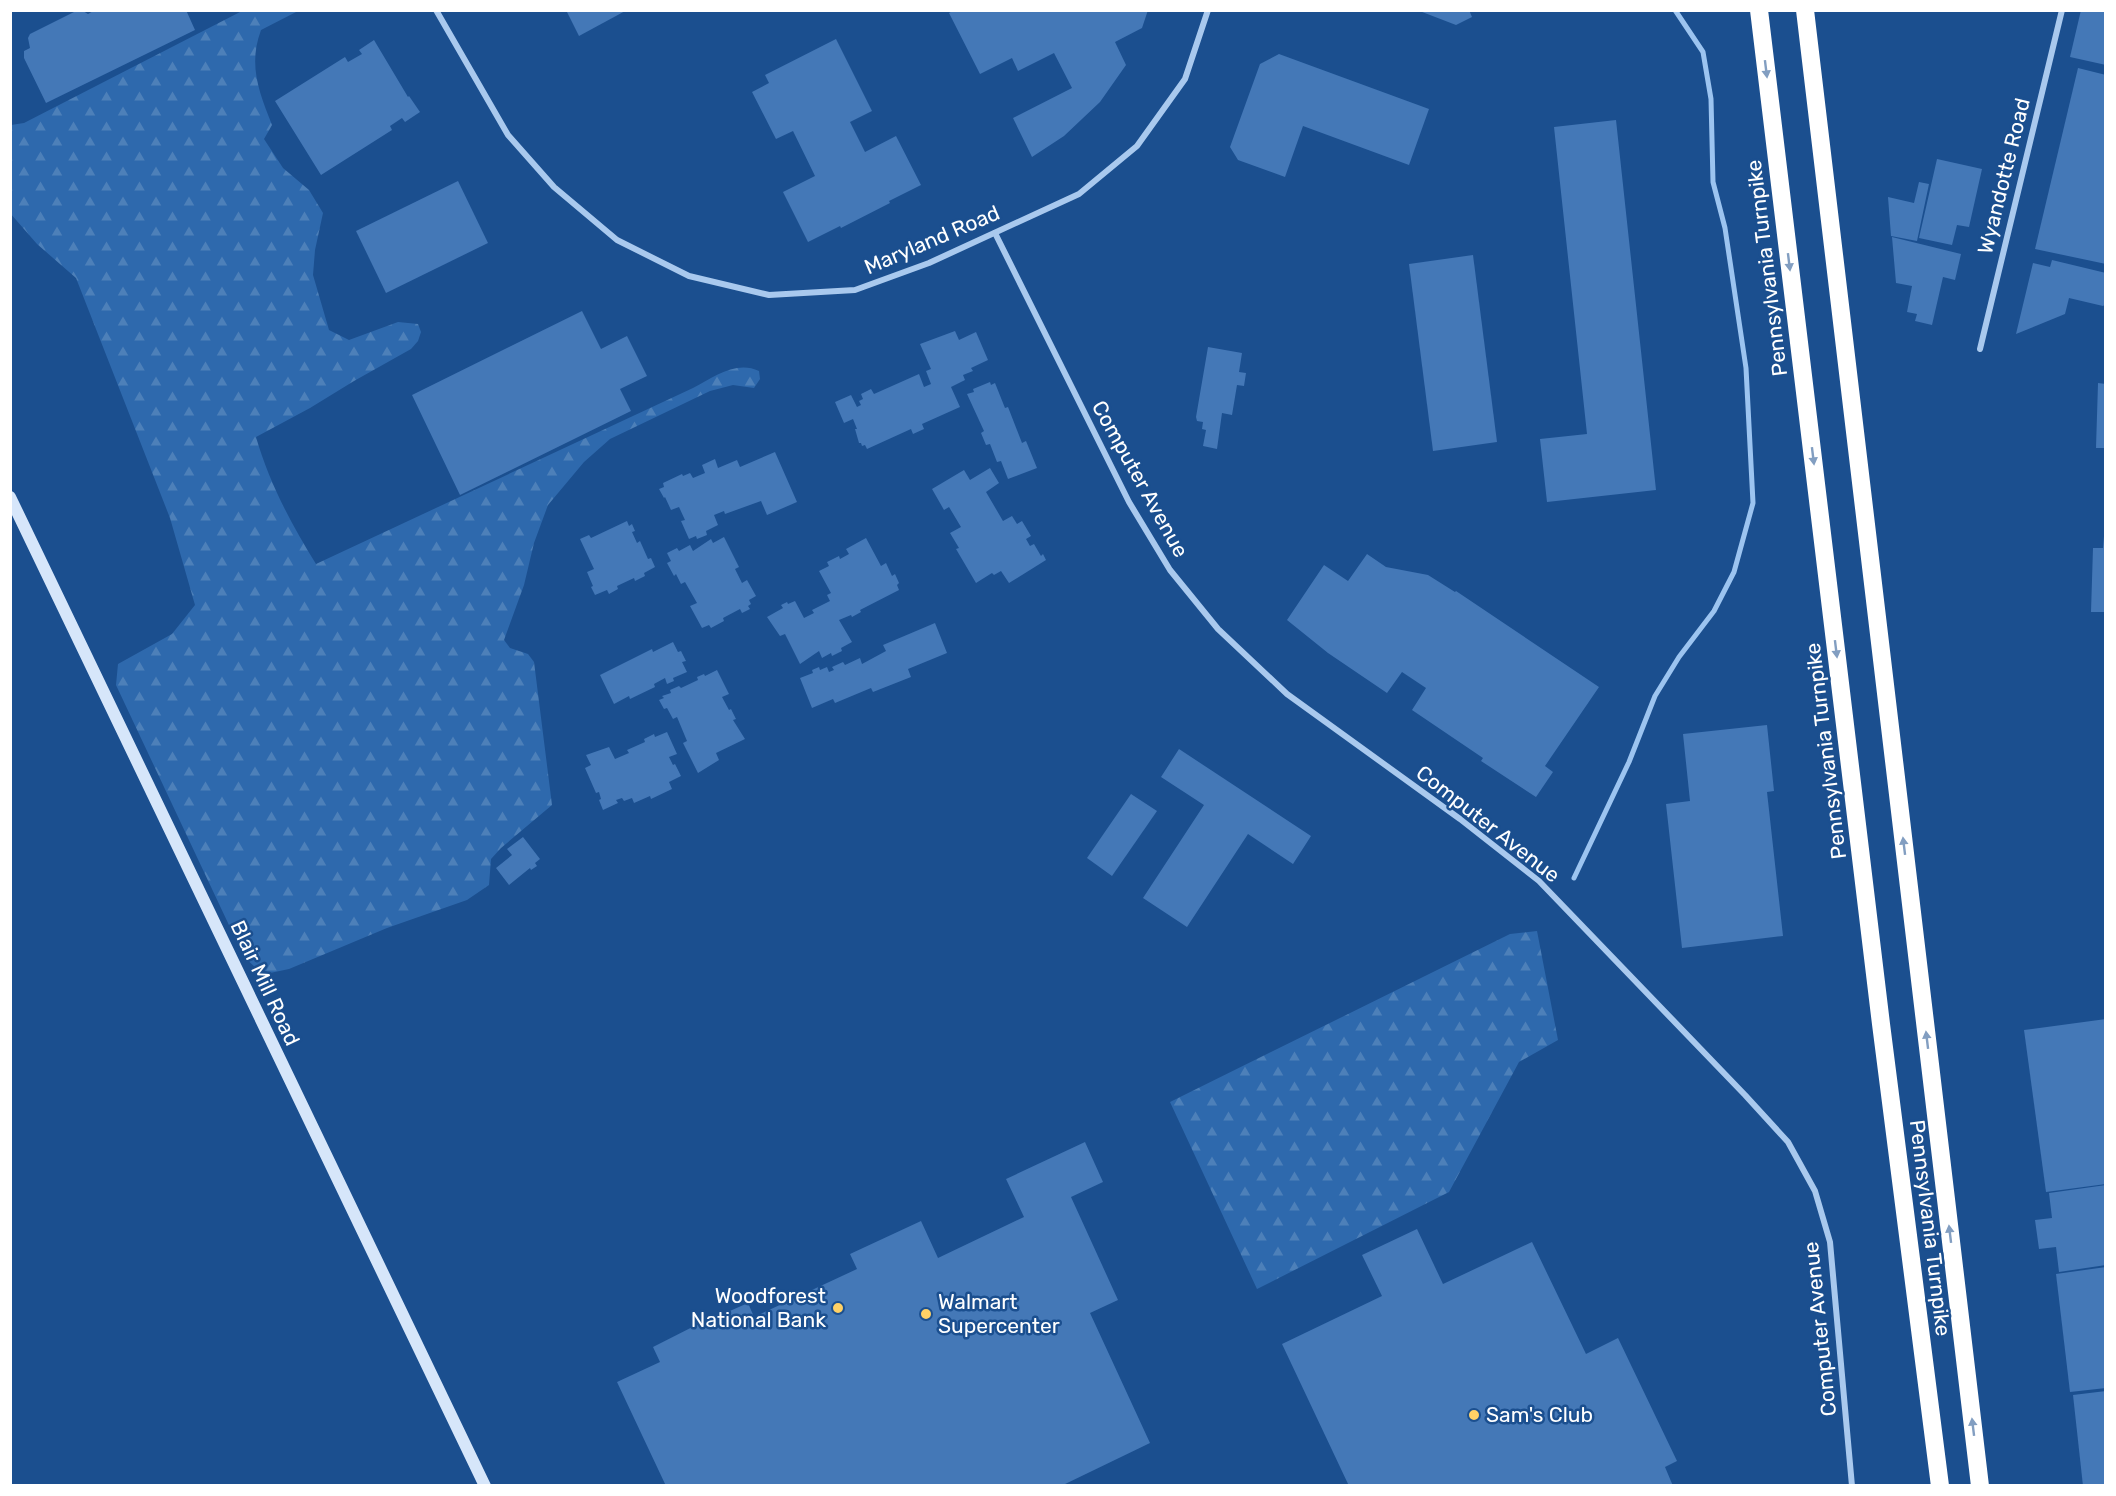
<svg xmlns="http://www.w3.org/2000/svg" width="2116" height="1496" viewBox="0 0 2116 1496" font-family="Rubik,sans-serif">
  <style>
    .forest { fill: url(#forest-firs) }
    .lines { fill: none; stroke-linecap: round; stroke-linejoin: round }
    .stream { stroke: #9cc4f0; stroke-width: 5 }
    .building { fill: #4478b7 }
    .street { stroke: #a9c9ee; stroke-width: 6 }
    .secondary { stroke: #d6e6fa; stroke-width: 12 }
    .highway { stroke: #fff; stroke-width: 18 }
    .oneway { fill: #829ec1 }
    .poi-dot { fill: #ffd166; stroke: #1b4f8f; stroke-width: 2 }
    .labels { text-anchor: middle; stroke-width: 5; stroke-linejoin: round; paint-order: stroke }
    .street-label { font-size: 21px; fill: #fff; stroke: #1b4f8f }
    .poi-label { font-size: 21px; fill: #fff; stroke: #1b4f8f; text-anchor: start }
  </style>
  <defs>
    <pattern id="forest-firs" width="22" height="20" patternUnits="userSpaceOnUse" patternTransform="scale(1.5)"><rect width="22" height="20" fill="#2e69ad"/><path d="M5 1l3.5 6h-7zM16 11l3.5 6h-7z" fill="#4d80b9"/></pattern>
  </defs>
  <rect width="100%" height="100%" fill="#1b4f8f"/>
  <!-- forest -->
  <g class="forest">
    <path d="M 242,11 L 298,11 L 261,30 C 248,65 259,92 272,125 L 264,139 L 283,168 L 309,190 L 323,213 L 315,250 L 313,275 L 329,330 L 349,340 L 398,322 L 418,324 L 421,332 L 418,341 L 411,349 L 354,381 L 310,408 L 256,437 C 269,482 291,524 316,564 L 693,388 C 714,377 736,360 759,371 L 760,379 L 754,388 L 733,385 L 710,391 L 610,439 L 584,462 L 548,505 L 534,543 L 524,585 L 504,640 L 510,648 L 528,654 L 534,662 L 552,805 L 501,848 L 491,859 L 489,885 L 467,900 L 387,928 L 289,969 L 270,973 L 255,967 L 244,957 L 116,685 L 118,664 L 172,634 L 195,605 L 170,518 L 76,278 L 37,244 L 10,213 L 11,125 L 24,123 Z"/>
    <polygon points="1537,931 1558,1040 1519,1062 1449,1192 1257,1289 1170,1102 1510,934"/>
  </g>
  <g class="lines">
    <!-- stream -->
    <polyline class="stream" points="1574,878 1629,762 1655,696 1679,657 1714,611 1734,572 1753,503 1746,368 1725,228 1713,182 1711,99 1703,52 1675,10"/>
  </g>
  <!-- building -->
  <g class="building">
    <polygon points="78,10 83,11 88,14 95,10 186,10 195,30 46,103 24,58 24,51 30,48 28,38 30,34"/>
    <polygon points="566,10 627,10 579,36"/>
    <polygon points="954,10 1148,10 1142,28 1115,42 1126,65 1100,102 1064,136 1032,157 1013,118 1072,88 1054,53 1018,71 1012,58 980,74 949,13"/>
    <polygon points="1417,10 1469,10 1472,17 1456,25"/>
    <polygon points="2081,10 2106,10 2106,65 2070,57"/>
    <polygon points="836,39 872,111 850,122 865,152 896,136 921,185 889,201 890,203 841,228 840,226 808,242 783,192 815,176 793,131 776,139 752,92 769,83 765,75"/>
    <polygon points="374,40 408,97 409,96 420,112 405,122 402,118 390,126 392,130 321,175 275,101 345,57 348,62 362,54 359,50"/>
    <polygon points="1279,54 1429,109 1409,165 1303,126 1285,177 1238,160 1230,147 1260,64"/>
    <polygon points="2078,68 2106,75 2106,264 2035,249"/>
    <polygon points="1616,120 1656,490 1547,502 1540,439 1587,434 1554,127"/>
    <polygon points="1937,159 1982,169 1969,227 1957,225 1952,245 1919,238"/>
    <polygon points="458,181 488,243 386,293 356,231"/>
    <polygon points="1919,182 1929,184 1917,241 1891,236 1888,197 1914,203"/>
    <polygon points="1892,237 1961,254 1955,280 1943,277 1932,325 1915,321 1917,314 1907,312 1912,286 1896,283"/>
    <polygon points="1473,255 1497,442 1433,451 1409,264"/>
    <polygon points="2052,260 2106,273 2106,304 2103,306 2069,298 2065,314 2016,334 2033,263 2050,267"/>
    <polygon points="582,311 601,349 627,336 647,376 620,389 631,411 460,495 412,395"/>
    <polygon points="955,331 959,340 976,332 988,360 971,368 973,371 963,375 965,380 951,387 960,407 922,424 924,429 913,434 911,429 867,449 865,445 862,446 861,443 859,443 855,429 857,429 853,419 844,423 835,402 851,395 857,407 861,405 859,401 863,399 861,394 871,389 874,394 919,374 924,387 931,384 926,371 931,369 920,344"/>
    <polygon points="1208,347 1242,353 1239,372 1246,373 1244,386 1237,385 1232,415 1222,413 1217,449 1203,446 1206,430 1202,429 1203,422 1197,421 1196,417"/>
    <polygon points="990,382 991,385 995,383 1005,408 1008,407 1022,443 1026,441 1037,468 1008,479 1001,461 997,462 990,444 986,445 981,433 984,431 967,394 974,392 973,389"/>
    <polygon points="2098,383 2106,384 2106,448 2096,448"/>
    <polygon points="775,452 797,502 767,515 761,501 725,514 724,511 714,515 718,525 706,531 707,535 697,539 696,536 689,539 681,521 685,520 679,507 671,510 665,497 664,498 659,489 664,487 663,483 682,474 683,476 690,473 693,478 705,473 702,465 715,459 718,468 737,460 740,467"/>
    <polygon points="990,468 999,483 986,492 1003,521 1012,516 1017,524 1022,521 1031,536 1026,539 1030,546 1034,544 1041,556 1043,554 1046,560 1009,583 1001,571 994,575 992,573 976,583 956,549 959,548 950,533 961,527 949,507 944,510 932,489 964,470 970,480"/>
    <polygon points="627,521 629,526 632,524 635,531 632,532 637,543 640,541 648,559 651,558 655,567 644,573 645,576 635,581 634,578 617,586 618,589 609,594 607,590 595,595 591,587 593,586 587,572 594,569 580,539 589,535 591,538"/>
    <polygon points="2104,536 2106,536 2106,612 2091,612 2093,548 2103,548"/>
    <polygon points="724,537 739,567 735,569 742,583 747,580 756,596 749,600 751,604 748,606 750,609 742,613 740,609 723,618 724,621 711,628 709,625 702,628 690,606 697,603 685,582 681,584 676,574 674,576 667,563 671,561 667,553 677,548 679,551 690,545 693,551 711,539 713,543"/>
    <polygon points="866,538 881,566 886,563 892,576 895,574 899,583 897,585 899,590 860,610 861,612 852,617 851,615 839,620 852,642 841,648 842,651 832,656 831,653 822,658 819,651 800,664 785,634 780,636 767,617 783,608 781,605 787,602 788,604 795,601 804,618 814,613 812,610 830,601 827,595 831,593 819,571 829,566 827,562 839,556 840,559 849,554 846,549"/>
    <polygon points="1367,554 1386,567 1428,575 1455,592 1456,591 1599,687 1545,766 1553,772 1536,797 1481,761 1483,758 1412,710 1426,688 1402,672 1387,693 1328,653 1287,620 1324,565 1348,581"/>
    <polygon points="935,623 947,653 908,669 911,677 873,692 871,688 835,703 833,699 812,708 800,678 813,673 812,670 819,667 820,670 827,667 829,672 834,670 832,667 843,662 845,665 860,658 862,664 886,651 883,645"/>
    <polygon points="673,642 678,652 681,651 686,661 682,662 687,672 673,678 674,681 667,684 665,678 654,684 655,687 630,699 629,696 614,704 600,675 652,649 653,652"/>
    <polygon points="717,670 729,694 722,697 729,710 731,709 736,719 733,720 745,739 716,753 719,760 698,773 683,743 687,741 677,717 673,719 667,708 664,709 659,700 664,698 662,696 671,693 670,690 679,686 681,688 698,680 697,677 704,674 705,676"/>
    <polygon points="1767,725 1774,791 1767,792 1783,936 1682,948 1666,804 1690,801 1683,734"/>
    <polygon points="667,732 677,754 669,757 673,765 675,764 681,776 669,782 672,789 651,799 650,796 634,803 632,798 624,801 622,798 616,800 618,803 603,810 599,800 601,799 599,792 596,793 585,768 591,765 586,755 609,747 615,759 629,753 627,750 645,742 644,739 654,734 655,737"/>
    <polygon points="1179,749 1311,836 1293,864 1248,834 1187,927 1143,898 1204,805 1161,777"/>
    <polygon points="1131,794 1157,811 1112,876 1087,858"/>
    <polygon points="523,837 540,859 535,863 537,866 531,870 530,868 509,885 496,868 512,855 507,849"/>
    <polygon points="2106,1019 2106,1184 2046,1192 2024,1030"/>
    <polygon points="1085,1142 1103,1182 1071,1197 1118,1300 1090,1313 1150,1443 1061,1486 666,1486 617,1382 660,1362 653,1347 722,1312 723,1314 748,1303 754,1317 857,1269 850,1254 921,1221 938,1258 1024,1217 1006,1179"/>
    <polygon points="2106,1185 2106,1265 2059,1272 2056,1247 2039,1249 2035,1220 2052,1218 2049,1193"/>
    <polygon points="1417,1229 1443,1284 1532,1242 1586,1354 1618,1338 1677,1461 1665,1467 1673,1486 1349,1486 1282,1344 1382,1296 1362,1255"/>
    <polygon points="2106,1267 2106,1388 2070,1392 2056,1274"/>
    <polygon points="2106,1391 2106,1486 2083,1486 2073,1395"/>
  </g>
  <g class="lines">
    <!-- street -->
    <g class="street">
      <polyline points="436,10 508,135 554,187 617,240 689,276 769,295 855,290 929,263 1079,194 1137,146 1185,79 1208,10"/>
      <polyline points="995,233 1129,502 1170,570 1218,629 1287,694 1460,819 1539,881 1745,1095 1788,1142 1815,1191 1830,1242 1852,1486"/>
      <polyline points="1980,349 2062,10"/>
    </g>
    <!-- secondary -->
    <polyline class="secondary" points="10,497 485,1486"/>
    <!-- highway -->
    <g class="highway">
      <polyline points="1759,10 1881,1024 1940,1486"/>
      <polyline points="1805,10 1980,1486"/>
    </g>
  </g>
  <!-- one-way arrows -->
  <defs><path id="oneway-solid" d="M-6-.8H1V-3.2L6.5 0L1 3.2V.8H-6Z" transform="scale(1.5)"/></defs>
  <g class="oneway">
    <use href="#oneway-solid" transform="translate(1766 69) rotate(83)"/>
    <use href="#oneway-solid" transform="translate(1789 262) rotate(83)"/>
    <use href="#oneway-solid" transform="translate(1813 456) rotate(83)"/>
    <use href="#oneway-solid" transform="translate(1836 649) rotate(83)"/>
    <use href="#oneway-solid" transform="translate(1904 846) rotate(-97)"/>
    <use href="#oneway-solid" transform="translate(1927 1040) rotate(-97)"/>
    <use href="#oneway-solid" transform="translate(1950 1234) rotate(-97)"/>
    <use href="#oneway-solid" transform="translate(1973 1427) rotate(-97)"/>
  </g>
  <!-- markers -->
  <g class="poi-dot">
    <circle cx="838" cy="1308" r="6"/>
    <circle cx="926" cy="1314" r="6"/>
    <circle cx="1474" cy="1415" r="6"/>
  </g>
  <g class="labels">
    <!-- street labels -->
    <g class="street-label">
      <text transform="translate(2004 176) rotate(-76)" y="7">Wyandotte Road</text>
      <text transform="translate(932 240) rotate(-23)" y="7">Maryland Road</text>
      <text transform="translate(1767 268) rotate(-97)" y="7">Pennsylvania Turnpike</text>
      <text transform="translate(1140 479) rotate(61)" y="7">Computer Avenue</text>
      <text transform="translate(1826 751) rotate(-97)" y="7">Pennsylvania Turnpike</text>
      <text transform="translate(1488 824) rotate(38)" y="7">Computer Avenue</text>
      <text transform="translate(265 983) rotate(65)" y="7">Blair Mill Road</text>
      <text transform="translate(1930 1228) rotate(83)" y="7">Pennsylvania Turnpike</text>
      <text transform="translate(1820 1329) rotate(-96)" y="7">Computer Avenue</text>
    </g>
    <!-- poi labels -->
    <g class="poi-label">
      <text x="826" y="1303" text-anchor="end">Woodforest<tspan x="826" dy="24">National Bank</tspan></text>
      <text x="938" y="1309">Walmart<tspan x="938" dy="24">Supercenter</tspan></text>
      <text x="1486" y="1422">Sam's Club</text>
    </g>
  </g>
  <!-- border -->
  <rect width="2116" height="1496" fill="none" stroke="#ffffff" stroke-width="24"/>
</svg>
